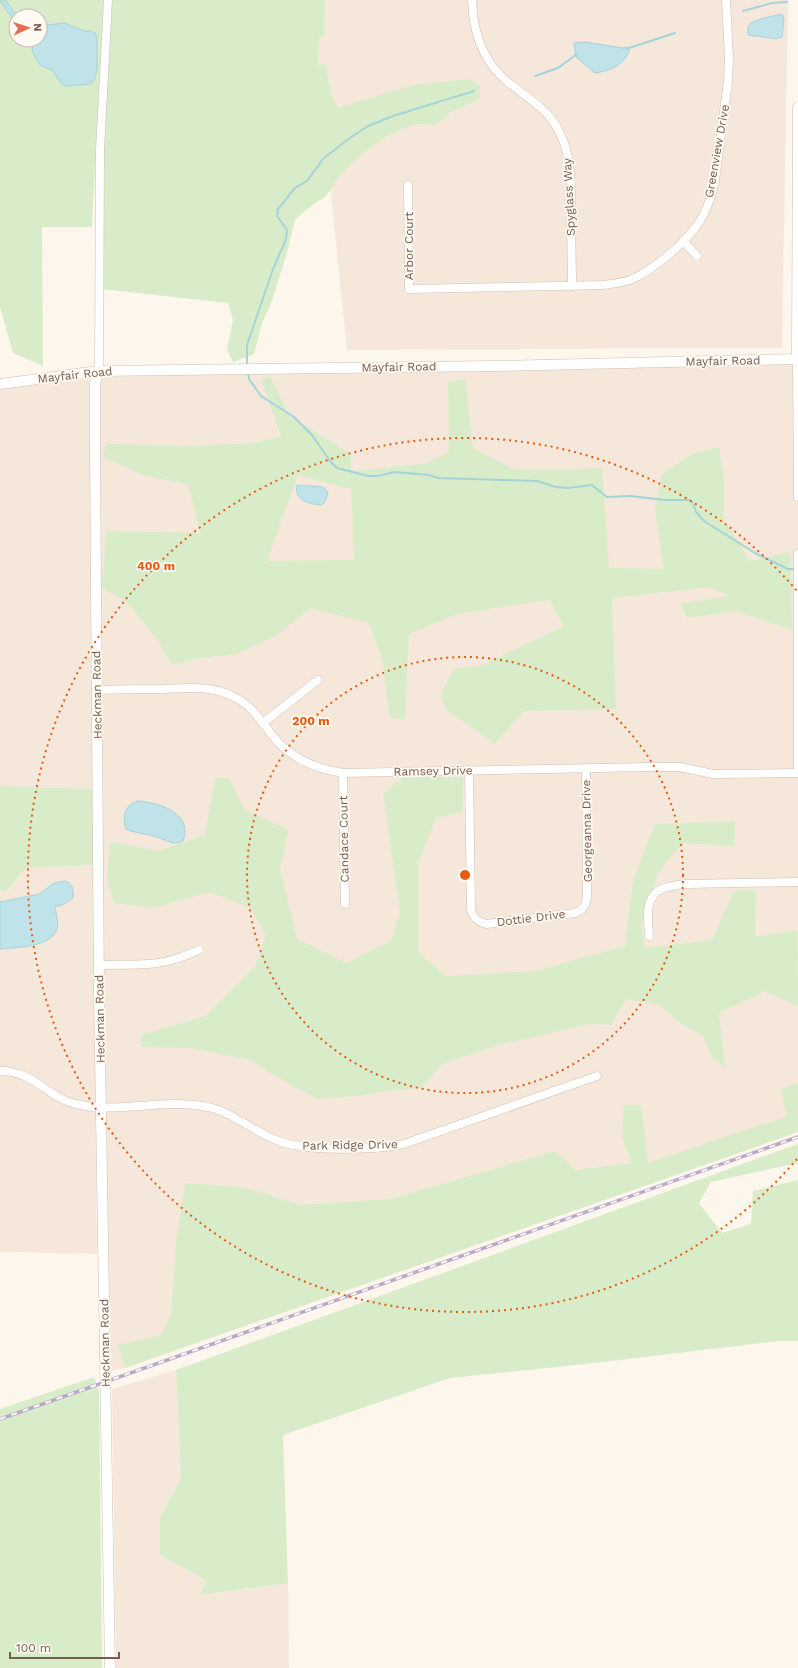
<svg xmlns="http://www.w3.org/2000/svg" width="798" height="1668" viewBox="0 0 798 1668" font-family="'Work Sans',sans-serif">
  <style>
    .residential { fill: #f5e8da }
    .green { fill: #d8ecc9; fill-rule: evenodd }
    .water { fill: #bfe3e8; stroke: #a5d3da }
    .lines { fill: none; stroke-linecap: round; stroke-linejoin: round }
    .stream { stroke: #a5d3da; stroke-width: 2 }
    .minor-casing { stroke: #d1beb0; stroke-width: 9 }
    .tertiary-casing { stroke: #d1beb0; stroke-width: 11 }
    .minor { stroke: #fff; stroke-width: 8 }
    .tertiary { stroke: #fff; stroke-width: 10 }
    .rail-casing { stroke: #b9a8c9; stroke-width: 3.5 }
    .rail { stroke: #fffaf3; stroke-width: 2; stroke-dasharray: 6; stroke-linecap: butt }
    .ring { fill: none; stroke: #e8590c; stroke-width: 2; stroke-dasharray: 2 4 }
    .labels { text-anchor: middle; stroke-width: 3.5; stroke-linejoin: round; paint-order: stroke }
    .street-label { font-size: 12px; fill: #7a5c4d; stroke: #fffaf3 }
    .centre { fill: #e8590c; stroke: #fffaf3; stroke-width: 2 }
    .ring-label { font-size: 12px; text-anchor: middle; font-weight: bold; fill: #e8590c; stroke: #fffaf3; stroke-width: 3.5; stroke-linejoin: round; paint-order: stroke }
  </style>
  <rect width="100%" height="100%" fill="#fdf6ec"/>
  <!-- residential -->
  <g class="residential">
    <polygon points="319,0 788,0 782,348 347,350 318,69"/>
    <polygon points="798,359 798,1132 125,1368 106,1372 99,371"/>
    <polygon points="89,379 93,789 0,786 0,388"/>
    <polygon points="93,865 97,1254 0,1252 0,891 8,891 26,868"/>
    <polygon points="176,1370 181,1479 160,1517 160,1555 207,1581 201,1595 288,1583 289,1668 116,1668 112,1389"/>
  </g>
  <!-- green -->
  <g class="green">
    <path d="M 0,0 L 325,0 L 324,37 L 319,37 L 318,65 L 326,64 L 331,95 L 338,108 L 413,85 L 469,79 L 480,86 L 479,99 L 451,112 L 436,125 L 416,124 L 388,135 L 363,153 L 342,173 L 326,196 L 306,210 L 295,220 L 288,249 L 273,298 L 261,326 L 254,354 L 233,362 L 227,349 L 233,320 L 228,303 L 102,289 L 103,175 L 95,163 L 92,227 L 42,227 L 43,366 L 13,353 L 0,307 ZM 16,16 L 40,16 L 40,40 L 16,40 Z"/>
    <path d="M 270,376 L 290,416 L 351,454 L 351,471 L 425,464 L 449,452 L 448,382 L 465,379 L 473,448 L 513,469 L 554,470 L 602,468 L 609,568 L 664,569 L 655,507 L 662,474 L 694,453 L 719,447 L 724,482 L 724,519 L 750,561 L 791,552 L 792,630 L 735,611 L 687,618 L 681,604 L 729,596 L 710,587 L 612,598 L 616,709 L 524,711 L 495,744 L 445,709 L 441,694 L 454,669 L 482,665 L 564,626 L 549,600 L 457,614 L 409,634 L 405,719 L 390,718 L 382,658 L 369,623 L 311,608 L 277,635 L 236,654 L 193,659 L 173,665 L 158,641 L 128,603 L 102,588 L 106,531 L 200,533 L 188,484 L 146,476 L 103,457 L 106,444 L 192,446 L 254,443 L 281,436 L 261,379 ZM 298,475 L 350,489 L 351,480 L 354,560 L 267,561 Z"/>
    <polygon points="404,777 463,777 463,812 436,818 418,863 418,952 446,976 535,971 625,946 633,881 655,824 735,821 735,846 683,843 659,871 641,924 645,948 712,940 734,891 756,890 755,937 797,930 798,1006 765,991 719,1013 725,1068 713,1059 703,1036 680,1023 666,1010 656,1004 626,999 611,1025 590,1024 502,1044 442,1064 421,1088 388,1091 356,1096 318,1099 284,1081 250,1060 191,1048 142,1047 141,1035 206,1016 255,967 266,935 250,908 210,892 153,908 114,903 107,879 110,842 159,851 205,835 215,778 229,778 245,810 288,830 280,869 297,939 347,963 391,941 400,912 383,793"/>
    <polygon points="0,786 93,789 93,865 26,868 7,891 0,891"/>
    <polygon points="798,1083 798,1132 125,1368 118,1345 161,1335 171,1316 176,1243 185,1183 248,1188 299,1205 391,1199 555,1151 576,1170 632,1163 622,1138 624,1105 641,1105 648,1163 757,1126 787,1117 781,1089"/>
    <polygon points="798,1144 798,1163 711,1182 699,1203 722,1233 751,1224 753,1191 798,1180 798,1341 779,1341 586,1364 450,1378 283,1435 288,1583 200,1595 207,1581 160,1555 160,1517 181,1479 176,1370"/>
    <polygon points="94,1377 99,1391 102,1668 0,1668 0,1409"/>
  </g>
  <!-- water -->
  <g class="water">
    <polygon points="1,0 6,0 14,13 25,16 16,16 16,21 14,20 1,3"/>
    <polygon points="782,14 784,19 782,37 776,39 748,35 748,27 751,23 760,19"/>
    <polygon points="64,23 84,31 91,31 95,33 97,37 97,70 94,81 90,84 65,86 61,83 52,70 40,65 33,53 32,48 41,39 40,26"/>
    <path d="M 585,42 L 623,48 L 628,47 L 629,52 C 622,66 610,71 595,73 L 576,57 L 574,43 Z"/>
    <path d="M 297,485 L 323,487 L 328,492 L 326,500 L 322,505 C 310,504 294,501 297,485 Z"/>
    <path d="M 137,801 C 158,802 194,813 183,841 L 178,843 L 173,843 L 154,836 L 130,831 L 126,829 C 122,815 124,807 137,801 Z"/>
    <path d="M 65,881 C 73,883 74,890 73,898 L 62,905 L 55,907 C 56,914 59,923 57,929 C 53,947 14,948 0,949 L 0,902 L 39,894 L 54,883 Z"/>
  </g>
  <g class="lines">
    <!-- stream -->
    <g class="stream">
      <polyline points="743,11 772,3 787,2"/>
      <polyline points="626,49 675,33"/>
      <polyline points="535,76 558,68 577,54"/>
      <polyline points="247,365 247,345 273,269 286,239 287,230 277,216 278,209 287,198 295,188 307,181 323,159 347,140 368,126 396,115 474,91"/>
      <polyline points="248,372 249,379 261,396 294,417 312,435 330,461 337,468 368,476 378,476 394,472 429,475 438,478 537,481 556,487 568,488 592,485 607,497 630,496 665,500 689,500 693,503 696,512 704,521 755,553 788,569 796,569"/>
    </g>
    <!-- minor casing -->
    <g class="minor-casing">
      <g id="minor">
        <path d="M 472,0 C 473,32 482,62 509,83 C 528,98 549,110 560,133 C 572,158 571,185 571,213 C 571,237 572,262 572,286"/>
        <path d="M 408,185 L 409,289 L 603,285 C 612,284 621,283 630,280 C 652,271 688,241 700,221 C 708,208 712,195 715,180 L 728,81 L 729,59 L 726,0"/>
        <polyline points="683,241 697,256"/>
        <polyline points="797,359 798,497"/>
        <polyline points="99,371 100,150 108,0"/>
        <polyline points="798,554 798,768"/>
        <path d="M 97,690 C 119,689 140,689 162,689 C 187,688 213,685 236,698 C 252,706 261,721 272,735 C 291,759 314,768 343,773 L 650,767 L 680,767 L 713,774 L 798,773"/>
        <polyline points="263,723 318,680"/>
        <path d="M 469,770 L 471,909 C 473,918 478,922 487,924 L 575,913 C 584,910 587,904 587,894 L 586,769"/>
        <polyline points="343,773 345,904"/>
        <path d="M 649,936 C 646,900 647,887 687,884 L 798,882"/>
        <path d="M 99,965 C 124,964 151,967 175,959 C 183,957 191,953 199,950"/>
        <path d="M 0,1071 C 36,1071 45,1097 76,1104 C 117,1114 161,1099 202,1106 C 231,1110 250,1130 276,1140 C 303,1152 374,1150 404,1144 L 597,1076"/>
      </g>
    </g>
    <!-- tertiary casing -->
    <g class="tertiary-casing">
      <g id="tertiary">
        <polyline points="797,359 798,107"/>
        <polyline points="99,371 95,383 95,448 99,993 110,1668"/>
        <polyline points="0,384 99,371 497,366 798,359"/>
      </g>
    </g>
    <!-- minor -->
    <use href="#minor" class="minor"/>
    <!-- tertiary -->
    <use href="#tertiary" class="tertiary"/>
    <!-- rail casing -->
    <g class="rail-casing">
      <polyline id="rail" points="0,1419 798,1137"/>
    </g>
    <!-- rail -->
    <use href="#rail" class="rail"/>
  </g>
  <!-- distance rings -->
  <g class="ring">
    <circle cx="465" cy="875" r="218"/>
    <path d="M797 1159A437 437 0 1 1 797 591"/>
  </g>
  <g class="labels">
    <!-- street labels -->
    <g class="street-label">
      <text transform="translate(717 151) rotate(-80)" y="4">Greenview Drive</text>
      <text transform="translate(569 197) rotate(-93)" y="4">Spyglass Way</text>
      <text transform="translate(409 246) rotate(-90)" y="4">Arbor Court</text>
      <text transform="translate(723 361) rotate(-1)" y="4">Mayfair Road</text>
      <text transform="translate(399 367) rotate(-1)" y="4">Mayfair Road</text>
      <text transform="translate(75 375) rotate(-6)" y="4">Mayfair Road</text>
      <text transform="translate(97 695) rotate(-91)" y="4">Heckman Road</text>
      <text transform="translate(433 771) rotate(-1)" y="4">Ramsey Drive</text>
      <text transform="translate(587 831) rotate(-91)" y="4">Georgeanna Drive</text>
      <text transform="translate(344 839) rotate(-91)" y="4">Candace Court</text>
      <text transform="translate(531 918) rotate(-7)" y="4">Dottie Drive</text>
      <text transform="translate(100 1019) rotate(-91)" y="4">Heckman Road</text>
      <text transform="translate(350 1145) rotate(-1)" y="4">Park Ridge Drive</text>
      <text transform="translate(105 1343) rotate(-91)" y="4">Heckman Road</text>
    </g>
  </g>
  <circle cx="465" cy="875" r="6" class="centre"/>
  <g class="ring-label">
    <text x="156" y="570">400 m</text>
    <text x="311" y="725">200 m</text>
  </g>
  <!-- north arrow -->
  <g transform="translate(28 28) rotate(87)"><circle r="19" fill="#fffaf3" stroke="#cabbb1"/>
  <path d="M0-3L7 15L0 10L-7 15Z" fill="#e76f51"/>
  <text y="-6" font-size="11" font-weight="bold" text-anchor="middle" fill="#7a5c4d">N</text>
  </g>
  <!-- scale -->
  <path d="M10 1652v6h109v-6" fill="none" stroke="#7a5c4d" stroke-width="2"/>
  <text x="16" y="1652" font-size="12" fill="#7a5c4d" stroke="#fffaf3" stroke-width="3" paint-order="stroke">100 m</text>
</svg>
